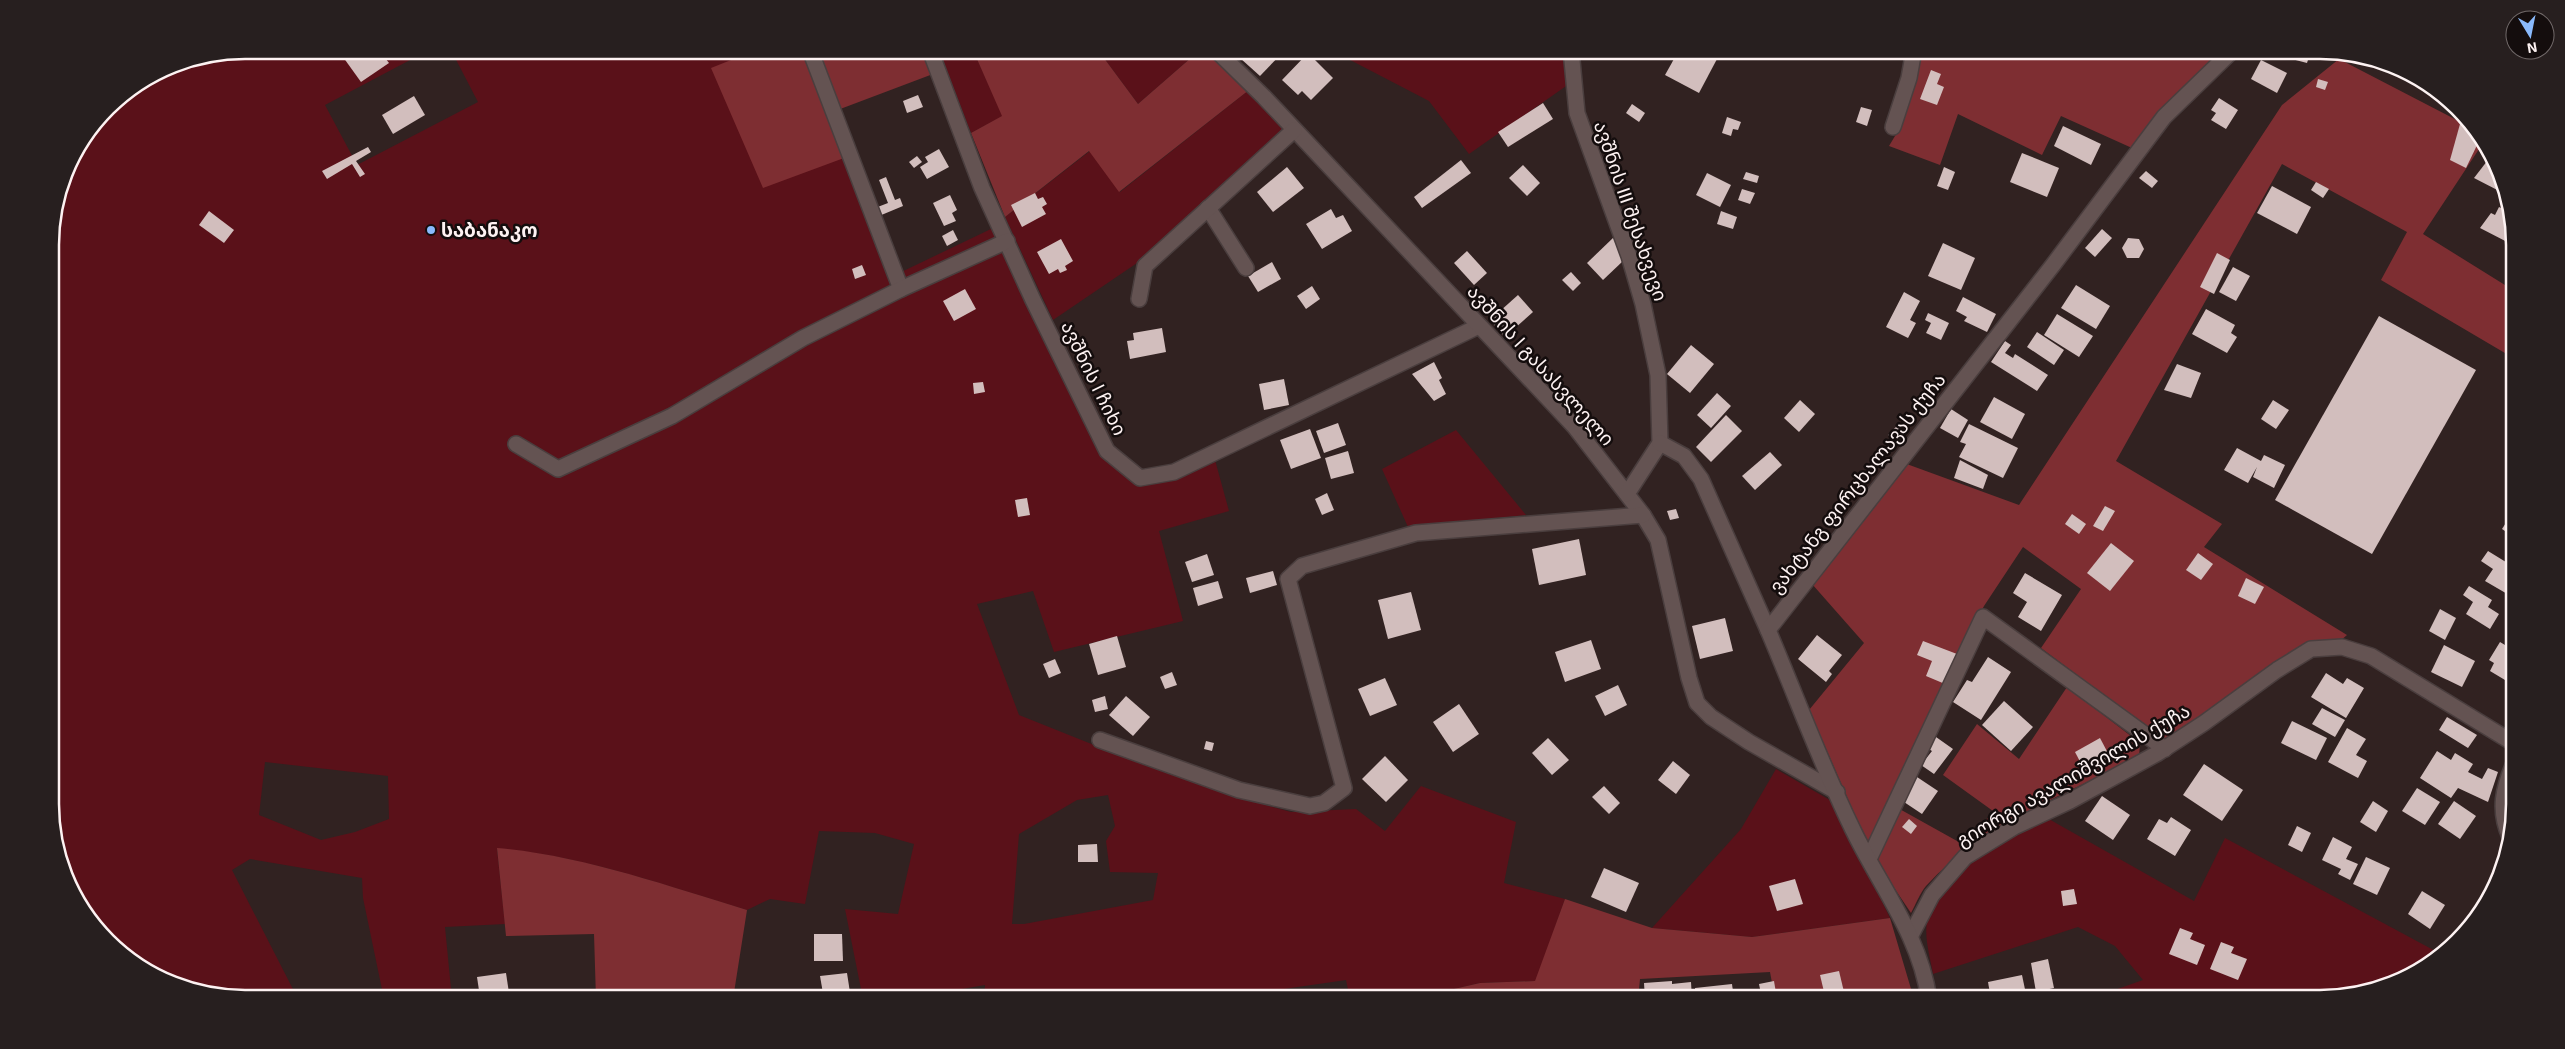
<svg xmlns="http://www.w3.org/2000/svg" width="2565" height="1049" viewBox="0 0 2565 1049" font-family="'Exo 2','Noto Sans Georgian',sans-serif">
  <style>
    .green { fill: #5a1119; fill-rule: evenodd }
    .forest { fill: #7e2e32 }
    .building { fill: #d2bebd }
    .lines { fill: none; stroke-linecap: round; stroke-linejoin: round }
    .minor-casing { stroke: #4a3e3e; stroke-width: 18 }
    .minor { stroke: #645352; stroke-width: 15 }
    .poi-dot { fill: #8abafc; stroke: #140d0d; stroke-width: 2 }
    .labels { text-anchor: middle; stroke-width: 5; stroke-linejoin: round; paint-order: stroke }
    .street-label { font-size: 19px; fill: #fdf2f2; stroke: #140d0d }
    .poi-label { font-size: 19px; font-weight: bold; fill: #fdf2f2; stroke: #140d0d; text-anchor: start }
    .rim { fill: none; stroke: #fdf2f2; stroke-width: 2.5 }
  </style>
  <rect width="100%" height="100%" fill="#312221"/>
  <!-- green -->
  <g class="green">
    <path d="M 245,50 L 429,50 L 325,105 L 357,165 L 478,102 L 451,50 L 756,50 L 712,69 L 844,158 L 893,276 L 993,228 L 1100,453 L 1138,486 L 1171,481 L 1215,460 L 1229,511 L 1159,531 L 1183,621 L 1054,652 L 1033,591 L 977,604 L 1019,715 L 1144,765 L 1230,795 L 1291,812 L 1356,809 L 1385,831 L 1421,786 L 1516,822 L 1504,883 L 1565,899 L 1536,981 L 1480,983 L 1410,999 L 1350,999 L 1346,980 L 1214,999 L 984,999 L 985,985 L 904,999 L 863,999 L 845,909 L 898,914 L 914,844 L 875,833 L 819,831 L 805,904 L 770,899 L 747,910 C 669,887 578,854 497,849 L 505,924 L 445,927 L 452,999 L 384,999 L 363,898 L 362,878 L 250,859 L 232,870 L 298,999 L 245,999 L 182,989 L 136,966 L 98,932 L 70,890 L 54,842 L 50,232 L 70,159 L 116,99 L 171,65 ZM 265,762 L 388,776 L 389,819 L 355,832 L 321,840 L 259,815 ZM 1108,795 L 1115,826 L 1106,841 L 1110,872 L 1158,873 L 1153,900 L 1024,924 L 1012,924 L 1019,834 L 1077,800 Z"/>
    <polygon points="939,50 973,50 1003,116 971,133"/>
    <polygon points="1098,50 1200,50 1138,104"/>
    <polygon points="1331,50 1566,50 1569,84 1469,154 1429,101"/>
    <polygon points="1249,90 1281,123 1283,131 1140,261 1053,320 1005,217 1090,151 1120,192"/>
    <polygon points="1456,430 1526,515 1408,527 1382,469"/>
    <polygon points="1776,769 1835,803 1890,918 1752,937 1652,928 1741,829"/>
    <path d="M 2047,818 L 2194,901 L 2225,838 L 2439,953 L 2435,961 L 2383,989 L 2332,999 L 2089,999 L 2143,980 L 2115,946 L 2078,927 L 1933,974 C 1930,956 1923,935 1928,917 C 1941,866 2004,839 2047,818 Z"/>
  </g>
  <!-- forest -->
  <g class="forest">
    <polygon points="756,50 924,50 933,74 827,114 844,158 763,188 711,68"/>
    <polygon points="973,50 1098,50 1138,104 1200,50 1209,50 1249,90 1119,192 1089,151 1005,217 971,133 1002,116"/>
    <polygon points="1920,50 2225,50 2132,148 2061,116 2042,155 1958,114 1940,165 1889,146 1898,131"/>
    <polygon points="2339,59 2474,129 2483,143 2423,234 2513,290 2514,355 2510,356 2381,280 2407,232 2282,164 2116,461 2222,524 2204,547 2347,635 2339,642 2306,645 2277,661 2165,741 2041,648 2081,589 2023,547 1984,606 1967,638 1868,845 1809,710 1864,643 1812,584 1904,463 2019,505 2282,105"/>
    <path d="M 2067,687 L 2140,743 L 2139,757 C 2066,794 1982,825 1926,886 C 1920,893 1916,904 1911,913 L 1876,861 L 1896,807 L 1966,846 L 1993,811 L 1943,775 L 1977,724 L 2019,759 Z"/>
    <path d="M 497,848 C 580,855 668,886 747,910 L 733,999 L 596,999 L 594,934 L 506,936 Z"/>
    <polygon points="1565,899 1652,928 1752,937 1890,918 1914,999 1775,999 1770,972 1640,979 1638,999 1410,999 1480,983 1535,981"/>
  </g>
  <!-- building -->
  <g class="building">
    <polygon points="353,50 379,50 389,63 361,82 343,57"/>
    <polygon points="1247,50 1285,50 1260,76 1240,58"/>
    <polygon points="1679,50 1700,50 1717,59 1699,93 1665,75"/>
    <polygon points="2281,50 2311,50 2307,63 2280,56"/>
    <polygon points="1308,53 1333,78 1311,100 1302,91 1298,95 1282,80"/>
    <polygon points="2261,60 2287,73 2277,93 2251,79"/>
    <polygon points="1931,70 1941,74 1937,84 1944,87 1937,105 1920,99"/>
    <polygon points="2318,79 2328,82 2325,90 2316,87"/>
    <polygon points="918,95 923,107 907,113 903,101"/>
    <polygon points="414,96 425,115 393,134 382,115"/>
    <polygon points="2219,98 2238,110 2226,129 2211,120 2216,113 2211,110"/>
    <polygon points="1543,103 1553,119 1508,147 1498,132"/>
    <polygon points="1632,104 1645,113 1639,122 1626,113"/>
    <polygon points="1861,107 1872,110 1867,126 1856,122"/>
    <polygon points="1727,117 1741,122 1738,130 1733,129 1731,136 1722,133"/>
    <polygon points="2460,124 2477,132 2480,139 2466,168 2450,160"/>
    <polygon points="2063,126 2101,144 2091,165 2054,146"/>
    <polygon points="368,147 371,152 356,161 365,174 360,177 352,164 327,179 322,171"/>
    <polygon points="939,149 949,167 927,179 920,167 928,162 925,157"/>
    <polygon points="2022,153 2059,168 2047,197 2010,182"/>
    <polygon points="917,156 922,162 914,168 909,162"/>
    <polygon points="2491,156 2500,170 2507,195 2474,178"/>
    <polygon points="1461,160 1471,173 1422,208 1414,197"/>
    <polygon points="1523,165 1540,183 1527,196 1509,178"/>
    <polygon points="1287,167 1304,188 1273,212 1257,192"/>
    <polygon points="1944,167 1955,172 1948,190 1937,186"/>
    <polygon points="2146,171 2158,181 2152,188 2139,178"/>
    <polygon points="1746,172 1759,176 1757,183 1743,179"/>
    <polygon points="1707,173 1731,185 1720,207 1696,195"/>
    <polygon points="886,177 895,200 900,198 903,206 879,216 875,208 888,203 879,180"/>
    <polygon points="2316,182 2329,189 2323,198 2311,190"/>
    <polygon points="2272,186 2311,207 2297,234 2257,213"/>
    <polygon points="1742,189 1755,193 1750,204 1738,200"/>
    <polygon points="1035,193 1038,199 1043,197 1047,204 1042,207 1046,214 1022,227 1011,205"/>
    <polygon points="950,195 957,210 952,213 956,221 944,226 933,203"/>
    <polygon points="2499,207 2512,213 2513,245 2480,228 2491,213 2495,215"/>
    <polygon points="1331,209 1336,218 1343,215 1352,231 1322,249 1306,224"/>
    <polygon points="209,211 234,230 224,243 199,225"/>
    <polygon points="1721,211 1737,217 1733,229 1717,224"/>
    <polygon points="2102,229 2112,238 2095,257 2085,248"/>
    <polygon points="953,230 958,240 947,246 942,236"/>
    <polygon points="1614,237 1623,261 1603,280 1587,263"/>
    <polygon points="2128,238 2139,239 2144,249 2139,258 2127,258 2122,248"/>
    <polygon points="1061,239 1073,261 1065,266 1067,270 1060,273 1058,269 1049,274 1037,252"/>
    <polygon points="1943,243 1975,258 1961,290 1928,276"/>
    <polygon points="1467,251 1487,273 1474,285 1454,263"/>
    <polygon points="2217,253 2230,260 2214,294 2200,287"/>
    <polygon points="1272,262 1281,279 1258,292 1248,276"/>
    <polygon points="862,265 866,275 855,279 852,269"/>
    <polygon points="2233,267 2250,276 2236,301 2219,292"/>
    <polygon points="1571,272 1581,283 1573,291 1562,280"/>
    <polygon points="2076,285 2110,306 2096,329 2061,308"/>
    <polygon points="1312,286 1320,299 1306,309 1297,296"/>
    <polygon points="965,289 976,309 954,321 943,301"/>
    <polygon points="1904,292 1920,301 1910,320 1916,323 1908,338 1886,327"/>
    <polygon points="1518,295 1533,312 1505,337 1490,320"/>
    <polygon points="1963,297 1996,314 1987,332 1964,321 1967,317 1956,311"/>
    <polygon points="2206,309 2235,325 2231,333 2237,337 2227,353 2192,334"/>
    <polygon points="1928,313 1949,323 1941,340 1926,333 1931,323 1925,320"/>
    <polygon points="2057,314 2093,336 2079,357 2044,335"/>
    <polygon points="2379,316 2476,370 2372,554 2275,500"/>
    <polygon points="1162,328 1166,352 1130,359 1127,341 1134,340 1133,333"/>
    <polygon points="2037,332 2064,350 2054,365 2027,347"/>
    <polygon points="2005,341 2011,345 2005,353 2013,358 2015,354 2048,375 2037,391 1991,362"/>
    <polygon points="1691,345 1714,364 1690,393 1667,374"/>
    <polygon points="1434,362 1442,378 1439,380 1446,394 1434,401 1412,374"/>
    <polygon points="2177,364 2201,373 2191,398 2164,390"/>
    <polygon points="1284,379 1289,405 1264,410 1259,384"/>
    <polygon points="983,382 985,392 974,394 973,383"/>
    <polygon points="1717,393 1731,406 1711,428 1697,415"/>
    <polygon points="1994,397 2025,414 2012,439 1980,422"/>
    <polygon points="1800,400 1815,414 1799,432 1784,418"/>
    <polygon points="2273,400 2289,410 2276,429 2261,419"/>
    <polygon points="1951,409 1968,420 1958,438 1940,428"/>
    <polygon points="1726,415 1742,431 1711,462 1696,447"/>
    <polygon points="1338,423 1346,445 1324,453 1316,431"/>
    <polygon points="1969,424 2018,448 2003,478 1959,457 1966,444 1960,442"/>
    <polygon points="1898,425 1904,431 1894,441 1888,435"/>
    <polygon points="1310,429 1321,458 1291,469 1280,440"/>
    <polygon points="2237,448 2261,461 2264,455 2285,465 2274,488 2253,477 2257,467 2248,483 2224,470"/>
    <polygon points="1348,451 1354,473 1331,479 1325,458"/>
    <polygon points="1770,452 1782,465 1755,490 1742,476"/>
    <polygon points="1960,460 1988,475 1983,489 1954,478"/>
    <polygon points="1327,493 1334,510 1322,515 1315,499"/>
    <polygon points="1027,498 1030,515 1018,517 1015,500"/>
    <polygon points="2105,506 2115,511 2103,531 2093,526"/>
    <polygon points="1676,509 1679,518 1670,520 1667,511"/>
    <polygon points="2072,514 2086,524 2079,534 2065,524"/>
    <polygon points="2511,515 2514,518 2514,537 2502,529"/>
    <polygon points="1579,539 1586,575 1539,585 1532,549"/>
    <polygon points="2111,543 2134,561 2110,591 2087,573"/>
    <polygon points="2488,551 2514,567 2508,575 2514,579 2514,587 2509,595 2485,581 2493,569 2481,561"/>
    <polygon points="2198,553 2213,564 2201,580 2186,570"/>
    <polygon points="1207,554 1214,575 1192,582 1185,562"/>
    <polygon points="1273,571 1277,585 1250,593 1246,578"/>
    <polygon points="2025,573 2062,595 2041,631 2018,617 2027,602 2013,593"/>
    <polygon points="2246,578 2264,587 2255,604 2238,596"/>
    <polygon points="1218,581 1223,598 1198,606 1193,588"/>
    <polygon points="2469,586 2492,600 2488,607 2499,614 2490,629 2466,614 2473,602 2463,595"/>
    <polygon points="1411,592 1421,630 1388,639 1378,600"/>
    <polygon points="2440,609 2456,618 2445,640 2429,631"/>
    <polygon points="1725,618 1733,651 1700,659 1692,626"/>
    <polygon points="2514,624 2514,629 2515,643 2506,638"/>
    <polygon points="1817,635 1842,655 1829,671 1832,674 1826,682 1798,659"/>
    <polygon points="1117,636 1126,667 1098,675 1089,644"/>
    <polygon points="1591,640 1601,669 1565,682 1555,652"/>
    <polygon points="1923,641 1957,654 1945,684 1926,676 1932,661 1917,655"/>
    <polygon points="2500,642 2515,651 2515,674 2510,683 2490,671 2494,663 2489,660"/>
    <polygon points="2444,645 2475,661 2462,687 2431,672"/>
    <polygon points="1988,657 2011,672 1981,720 1953,702 1967,680 1972,682"/>
    <polygon points="1055,659 1061,673 1049,678 1043,664"/>
    <polygon points="1172,672 1177,685 1165,689 1160,677"/>
    <polygon points="2326,673 2343,684 2347,678 2364,688 2346,718 2311,697"/>
    <polygon points="1385,678 1397,705 1370,716 1358,689"/>
    <polygon points="1618,685 1627,705 1605,716 1595,696"/>
    <polygon points="1105,696 1108,709 1095,712 1092,700"/>
    <polygon points="1126,696 1150,717 1133,736 1109,715"/>
    <polygon points="2004,701 2033,727 2011,751 1982,725"/>
    <polygon points="1459,704 1479,734 1453,752 1433,722"/>
    <polygon points="2322,708 2345,720 2335,737 2312,724"/>
    <polygon points="2447,717 2477,735 2468,748 2439,730"/>
    <polygon points="2292,721 2327,738 2316,760 2281,743"/>
    <polygon points="2347,728 2366,739 2356,755 2367,761 2358,778 2328,762"/>
    <polygon points="1936,737 1953,749 1934,774 1921,765 1932,751 1927,748"/>
    <polygon points="1548,738 1569,760 1552,775 1532,753"/>
    <polygon points="2100,738 2110,757 2085,771 2075,752"/>
    <polygon points="1206,741 1214,743 1212,751 1204,749"/>
    <polygon points="2437,751 2451,760 2455,753 2473,764 2468,772 2482,779 2488,768 2498,772 2488,802 2458,788 2451,798 2420,778"/>
    <polygon points="1385,756 1408,780 1386,802 1362,779"/>
    <polygon points="1673,761 1690,775 1676,794 1658,780"/>
    <polygon points="2204,764 2243,790 2222,821 2183,795"/>
    <polygon points="1917,777 1938,791 1922,814 1901,800"/>
    <polygon points="1604,786 1620,803 1609,814 1592,797"/>
    <polygon points="2417,788 2440,802 2425,825 2402,811"/>
    <polygon points="2102,796 2130,815 2113,840 2085,821"/>
    <polygon points="2373,801 2388,811 2376,832 2360,822"/>
    <polygon points="2454,801 2476,816 2460,839 2438,824"/>
    <polygon points="2171,817 2191,830 2175,856 2147,839 2159,819 2167,823"/>
    <polygon points="1909,819 1917,826 1911,834 1902,827"/>
    <polygon points="2297,826 2311,833 2302,852 2288,845"/>
    <polygon points="2333,837 2352,847 2346,859 2358,864 2350,880 2338,874 2341,869 2322,860"/>
    <polygon points="1097,844 1098,862 1078,862 1078,845"/>
    <polygon points="2366,857 2390,868 2377,895 2353,884"/>
    <polygon points="1604,868 1639,883 1626,912 1591,897"/>
    <polygon points="1795,879 1803,904 1777,911 1769,886"/>
    <polygon points="2074,889 2077,904 2063,906 2061,891"/>
    <polygon points="2422,891 2445,905 2430,929 2408,914"/>
    <polygon points="2476,904 2482,908 2475,922 2463,934 2458,932"/>
    <polygon points="2180,928 2193,933 2190,939 2205,945 2197,965 2169,954"/>
    <polygon points="814,934 842,934 843,961 814,961"/>
    <polygon points="2221,942 2234,947 2231,953 2247,959 2238,980 2210,969"/>
    <polygon points="2048,959 2054,988 2036,992 2031,963"/>
    <polygon points="1839,971 1844,992 1825,996 1820,975"/>
    <polygon points="506,973 509,993 480,997 477,977"/>
    <polygon points="847,973 851,999 824,999 820,976"/>
    <polygon points="2022,975 2027,999 1991,999 1988,982"/>
    <polygon points="1672,981 1672,984 1691,982 1692,999 1645,999 1644,983"/>
    <polygon points="1774,981 1777,999 1762,999 1759,984"/>
    <polygon points="1732,984 1734,999 1696,999 1695,988"/>
  </g>
  <g class="lines">
    <!-- minor casing -->
    <g class="minor-casing">
      <g id="minor">
        <polyline points="810,50 901,289"/>
        <polyline points="930,50 982,188 1033,300 1107,451 1140,478 1174,472 1479,326"/>
        <polyline points="1216,50 1264,97 1574,426 1643,515 1658,540 1689,678 1697,703 1711,717 1749,742 1837,792"/>
        <polyline points="1571,50 1577,113 1629,256 1643,304 1658,375 1660,443 1627,494"/>
        <polyline points="1893,127 1909,78 1914,50"/>
        <polyline points="1208,208 1246,268"/>
        <polyline points="1139,299 1145,266 1294,130"/>
        <polyline points="1660,443 1684,456 1701,479 1768,630"/>
        <polyline points="516,444 558,469 672,416 803,338 901,289 1007,241"/>
        <polyline points="1100,740 1239,790 1310,806 1324,803 1344,788 1288,579 1302,566 1416,533 1643,515"/>
        <path d="M 2510,837 C 2498,810 2503,788 2515,761"/>
        <polyline points="1869,859 1983,617 2165,749"/>
        <polyline points="1911,935 1932,895 1965,857 2014,827 2070,801 2158,753 2204,723 2277,670 2311,649 2342,647 2371,656 2515,744"/>
        <path d="M 1929,999 C 1920,937 1883,890 1856,836 C 1823,770 1797,698 1768,630 L 2053,265 L 2164,117 L 2233,50"/>
      </g>
    </g>
    <!-- minor -->
    <use href="#minor" class="minor"/>
  </g>
  <!-- markers -->
  <circle class="poi-dot" cx="431" cy="230" r="5"/>
  <g class="labels">
    <!-- street labels -->
    <g class="street-label">
      <text transform="translate(1631 211) rotate(71)" y="7">ავშნის III შესახვევი</text>
      <text transform="translate(1541 365) rotate(48)" y="7">ავშნის I გასასვლელი</text>
      <text transform="translate(1094 378) rotate(64)" y="7">ავშნის I ჩიხი</text>
      <text transform="translate(1857 483) rotate(-52)" y="7">ვახტანგ ფირცხალავას ქუჩა</text>
      <text transform="translate(2073 775) rotate(-30)" y="7">გიორგი ავალიშვილის ქუჩა</text>
    </g>
    <!-- poi labels -->
    <g class="poi-label">
      <text x="441" y="237">საბანაკო</text>
    </g>
  </g>
  <!-- crop -->
  <path d="M0 0H2565V1049H0ZM245 59H2320A186 186 0 0 1 2506 245V804A186 186 0 0 1 2320 990H245A186 186 0 0 1 59 804V245A186 186 0 0 1 245 59Z" fill="#271f1f" fill-rule="evenodd"/>
  <path class="rim" d="M245 59H2320A186 186 0 0 1 2506 245V804A186 186 0 0 1 2320 990H245A186 186 0 0 1 59 804V245A186 186 0 0 1 245 59Z"/>
  <!-- north arrow -->
  <g transform="translate(2530 35) rotate(170)"><circle r="24" fill="#140d0d" stroke="#716969"/>
  <path d="M0-4L9 19L0 12L-9 19Z" fill="#8abafc"/>
  <text y="-8" font-size="14" font-weight="bold" text-anchor="middle" fill="#fdf2f2">N</text>
  </g>
</svg>
